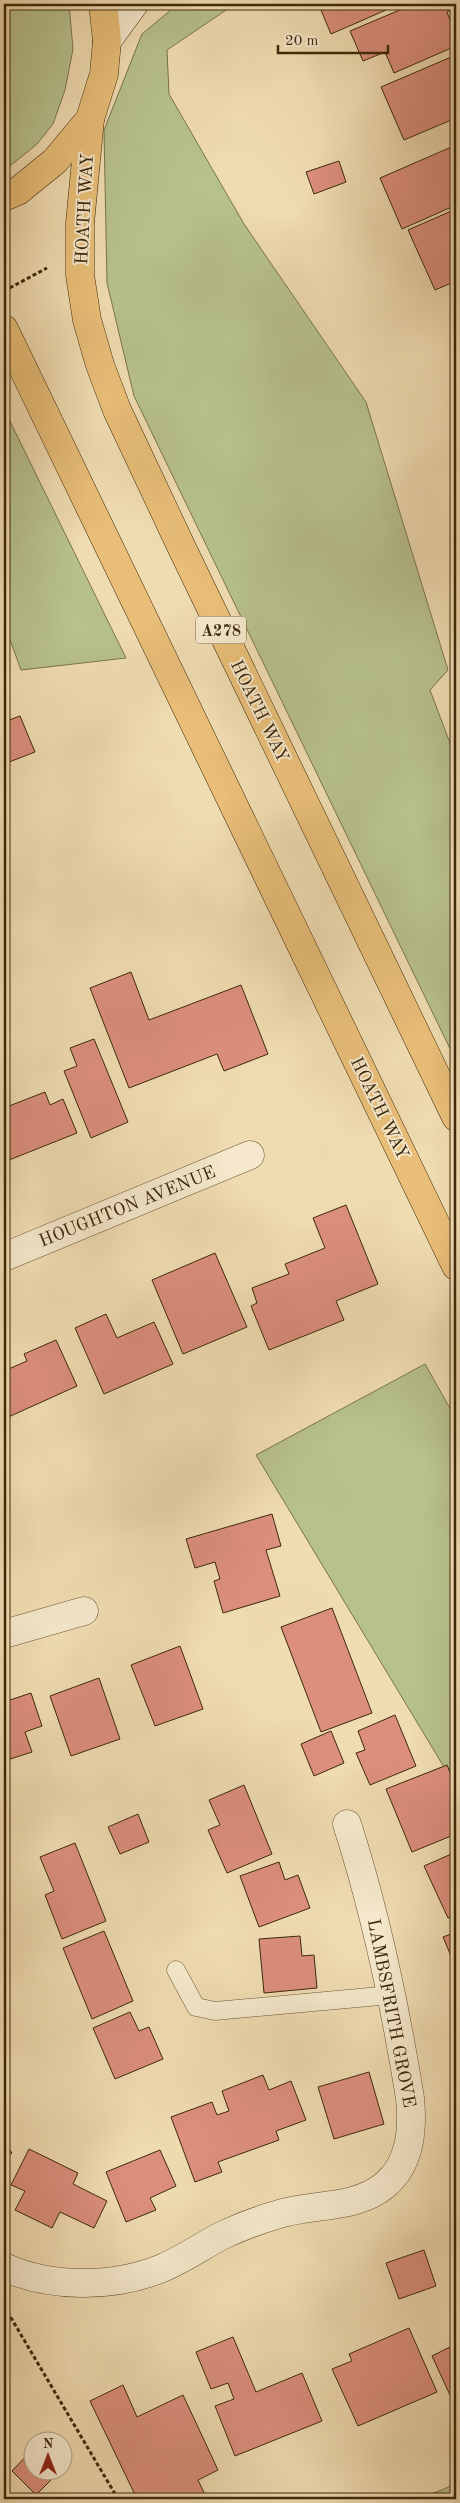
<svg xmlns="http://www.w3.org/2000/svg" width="460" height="2503" viewBox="0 0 460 2503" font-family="'Old Standard TT',serif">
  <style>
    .green { fill: #b7c18d; stroke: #7a744c }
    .building { fill: #dc8f7d; stroke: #3d280b }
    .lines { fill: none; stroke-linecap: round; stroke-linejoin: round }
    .lane-casing { stroke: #6a5534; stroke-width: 19 }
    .street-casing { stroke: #6a5534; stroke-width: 29 }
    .secondary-casing { stroke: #3d280b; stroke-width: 29 }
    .primary-casing { stroke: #3d280b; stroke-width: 29 }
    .path { stroke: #3d280b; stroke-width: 3; stroke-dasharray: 4 2.5; stroke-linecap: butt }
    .lane { stroke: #f5e8cc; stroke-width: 18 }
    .street { stroke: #f5e8cc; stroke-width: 28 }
    .secondary { stroke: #f5e8cc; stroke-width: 28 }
    .primary { stroke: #e8be78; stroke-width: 28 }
    .labels { text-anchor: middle; stroke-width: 4; stroke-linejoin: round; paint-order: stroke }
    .shield { fill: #f5e8cc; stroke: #746245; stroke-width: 1 }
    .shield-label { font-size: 16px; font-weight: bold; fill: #3d280b }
    .street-label { font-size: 18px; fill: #3d280b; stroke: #f5e8cc }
  </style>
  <rect width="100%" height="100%" fill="#f0dcb1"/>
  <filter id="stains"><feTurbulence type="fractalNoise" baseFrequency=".004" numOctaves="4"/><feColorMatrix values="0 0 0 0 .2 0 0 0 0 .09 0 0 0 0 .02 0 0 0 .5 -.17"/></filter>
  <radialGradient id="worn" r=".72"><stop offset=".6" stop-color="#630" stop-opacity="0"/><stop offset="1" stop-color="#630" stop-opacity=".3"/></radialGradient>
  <!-- green -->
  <g class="green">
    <polygon points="4,4 69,4 73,49 65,90 53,124 37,144 4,171"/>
    <polygon points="178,4 235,4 167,50 169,94 244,224 366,402 448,670 430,690 456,759 456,1061 134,396 107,283 104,130 142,34"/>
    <polygon points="4,409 126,658 21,670 4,623"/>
    <polygon points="425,1364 456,1419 456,1787 256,1455"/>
    <polygon points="456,2484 456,2499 419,2499"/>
  </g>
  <!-- building -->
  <g class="building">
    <polygon points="336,4 383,4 386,10 331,34 321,10"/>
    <polygon points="414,4 450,4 453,9 447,12 456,35 456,46 394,73 385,52 363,61 350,31"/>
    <polygon points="456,55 456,118 404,140 381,87"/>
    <polygon points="456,145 456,205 402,229 380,178"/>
    <polygon points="339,161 346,182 314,194 306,172"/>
    <polygon points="456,209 456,281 435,290 408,230"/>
    <polygon points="20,716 35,752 4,764 4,722"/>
    <polygon points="131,972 149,1020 241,985 268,1054 224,1071 217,1054 129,1088 90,988"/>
    <polygon points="94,1039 128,1122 91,1138 64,1071 77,1066 70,1048"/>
    <polygon points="45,1092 50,1105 63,1099 77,1133 4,1162 4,1108"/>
    <polygon points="346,1205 378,1284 336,1301 344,1320 269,1350 251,1306 257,1303 252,1288 289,1274 285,1264 325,1248 313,1218"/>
    <polygon points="215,1253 247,1327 183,1354 152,1280"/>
    <polygon points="106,1314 117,1338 154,1322 173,1364 104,1394 75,1328"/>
    <polygon points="56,1340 77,1386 4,1419 4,1371 27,1361 24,1354"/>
    <polygon points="272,1514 281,1546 266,1550 280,1596 223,1613 214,1581 220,1579 215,1562 195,1568 186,1539"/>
    <polygon points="332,1608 372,1713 321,1732 281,1627"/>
    <polygon points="180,1646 203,1709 155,1726 131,1665"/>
    <polygon points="99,1678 120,1739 71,1756 50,1696"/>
    <polygon points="31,1693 42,1726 25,1732 32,1752 4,1761 4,1702"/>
    <polygon points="395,1715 416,1766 370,1785 356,1753 365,1750 358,1731"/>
    <polygon points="331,1731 344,1763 314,1776 301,1744"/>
    <polygon points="447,1765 456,1786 456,1834 412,1852 386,1789"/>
    <polygon points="244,1785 272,1854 227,1873 208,1830 220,1825 209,1800"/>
    <polygon points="138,1814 149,1842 120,1854 108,1827"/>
    <polygon points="75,1843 106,1921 62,1939 45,1895 54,1891 40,1857"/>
    <polygon points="456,1852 456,1915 448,1918 424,1866"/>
    <polygon points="279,1862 285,1880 298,1875 310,1908 259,1927 240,1876"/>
    <polygon points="104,1931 133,2001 92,2019 63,1948"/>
    <polygon points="456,1932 456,1968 443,1937"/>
    <polygon points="300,1936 302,1956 314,1955 317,1988 264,1993 259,1939"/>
    <polygon points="130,2012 139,2031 149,2027 163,2059 115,2079 93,2028"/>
    <polygon points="369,2072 384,2124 334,2139 318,2087"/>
    <polygon points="263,2075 269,2090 291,2081 306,2120 276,2131 279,2140 218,2162 222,2172 195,2182 171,2117 212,2102 217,2115 229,2111 222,2091"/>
    <polygon points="4,2142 12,2153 4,2160"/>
    <polygon points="29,2149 78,2173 73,2184 107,2201 94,2228 60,2212 52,2228 15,2210 25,2191 11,2185"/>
    <polygon points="160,2150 176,2186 150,2198 156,2210 126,2222 106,2172"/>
    <polygon points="424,2250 436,2286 399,2299 386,2263"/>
    <polygon points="409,2328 437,2392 358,2426 332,2369 352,2361 349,2354"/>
    <polygon points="233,2337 256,2392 302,2373 322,2421 235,2456 215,2406 234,2399 228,2383 211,2389 196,2352"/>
    <polygon points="456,2344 456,2408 432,2356"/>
    <polygon points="123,2385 137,2417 183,2395 218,2470 198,2480 207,2499 137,2499 90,2401"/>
    <polygon points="32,2450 32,2470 60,2471 36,2495 12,2471"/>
    <polygon points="74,2493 81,2499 68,2499"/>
  </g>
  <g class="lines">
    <!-- lane casing -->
    <g class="lane-casing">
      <polyline id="lane" points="176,1970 196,2007 215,2011 391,1995"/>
    </g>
    <!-- street casing -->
    <g class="street-casing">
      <g id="street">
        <polyline points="4,1257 250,1155"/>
        <polyline points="4,1634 84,1611"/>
        <path d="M 4,2267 C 50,2288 112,2288 160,2269 C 182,2260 202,2246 223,2235 C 240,2227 259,2220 276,2215 C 312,2203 355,2210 385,2185 C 411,2163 413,2129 410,2098 C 395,2005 376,1914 347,1824"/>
      </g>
    </g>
    <!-- secondary casing -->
    <g class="secondary-casing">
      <polyline id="secondary" points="107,41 134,4"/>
    </g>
    <!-- primary casing -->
    <g class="primary-casing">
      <g id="primary">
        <polyline points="90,119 80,223 80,275 87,320 100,365 117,410 180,544 456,1117"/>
        <polyline points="4,197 18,191 55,161 90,119 104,74 107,41 103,4"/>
        <polyline points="4,329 456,1266"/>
      </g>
    </g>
    <!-- path -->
    <g class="path">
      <polyline points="4,291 47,268"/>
      <polyline points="4,2306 118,2499"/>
    </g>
    <!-- lane -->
    <use href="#lane" class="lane"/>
    <!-- street -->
    <use href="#street" class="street"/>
    <!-- secondary -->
    <use href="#secondary" class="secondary"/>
    <!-- primary -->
    <use href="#primary" class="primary"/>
  </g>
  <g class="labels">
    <!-- shield labels -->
    <rect class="shield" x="196" y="616.5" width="50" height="27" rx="4"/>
    <g class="shield-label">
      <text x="221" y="636">A278</text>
    </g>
    <!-- street labels -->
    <g class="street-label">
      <text transform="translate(84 209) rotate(-87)" y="6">HOATH WAY</text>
      <text transform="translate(260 711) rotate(64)" y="6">HOATH WAY</text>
      <text transform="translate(380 1108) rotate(64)" y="6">HOATH WAY</text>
      <text transform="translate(127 1206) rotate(-22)" y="6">HOUGHTON AVENUE</text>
      <text transform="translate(392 2013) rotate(79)" y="6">LAMBSFRITH GROVE</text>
    </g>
  </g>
  <!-- margin -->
  <rect width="460" height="2503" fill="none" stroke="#f0dcb1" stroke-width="20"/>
  <rect x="5" y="5" width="450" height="2493" fill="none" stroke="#3d280b" stroke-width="2.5"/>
  <rect x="10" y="10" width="440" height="2483" fill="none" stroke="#3d280b"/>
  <!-- north arrow -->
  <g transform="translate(48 2456)"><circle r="24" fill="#f5e8cc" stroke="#ab9b7f"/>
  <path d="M0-4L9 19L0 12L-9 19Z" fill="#8f2418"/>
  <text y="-8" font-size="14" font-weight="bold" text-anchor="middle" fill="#3d280b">N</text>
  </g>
  <!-- scale -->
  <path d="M278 45v8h110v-8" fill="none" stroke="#3d280b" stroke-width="2.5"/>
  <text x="285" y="45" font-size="15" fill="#3d280b" stroke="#f5e8cc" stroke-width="4" paint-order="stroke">20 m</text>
  <rect width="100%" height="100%" filter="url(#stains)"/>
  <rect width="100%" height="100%" fill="url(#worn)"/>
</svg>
